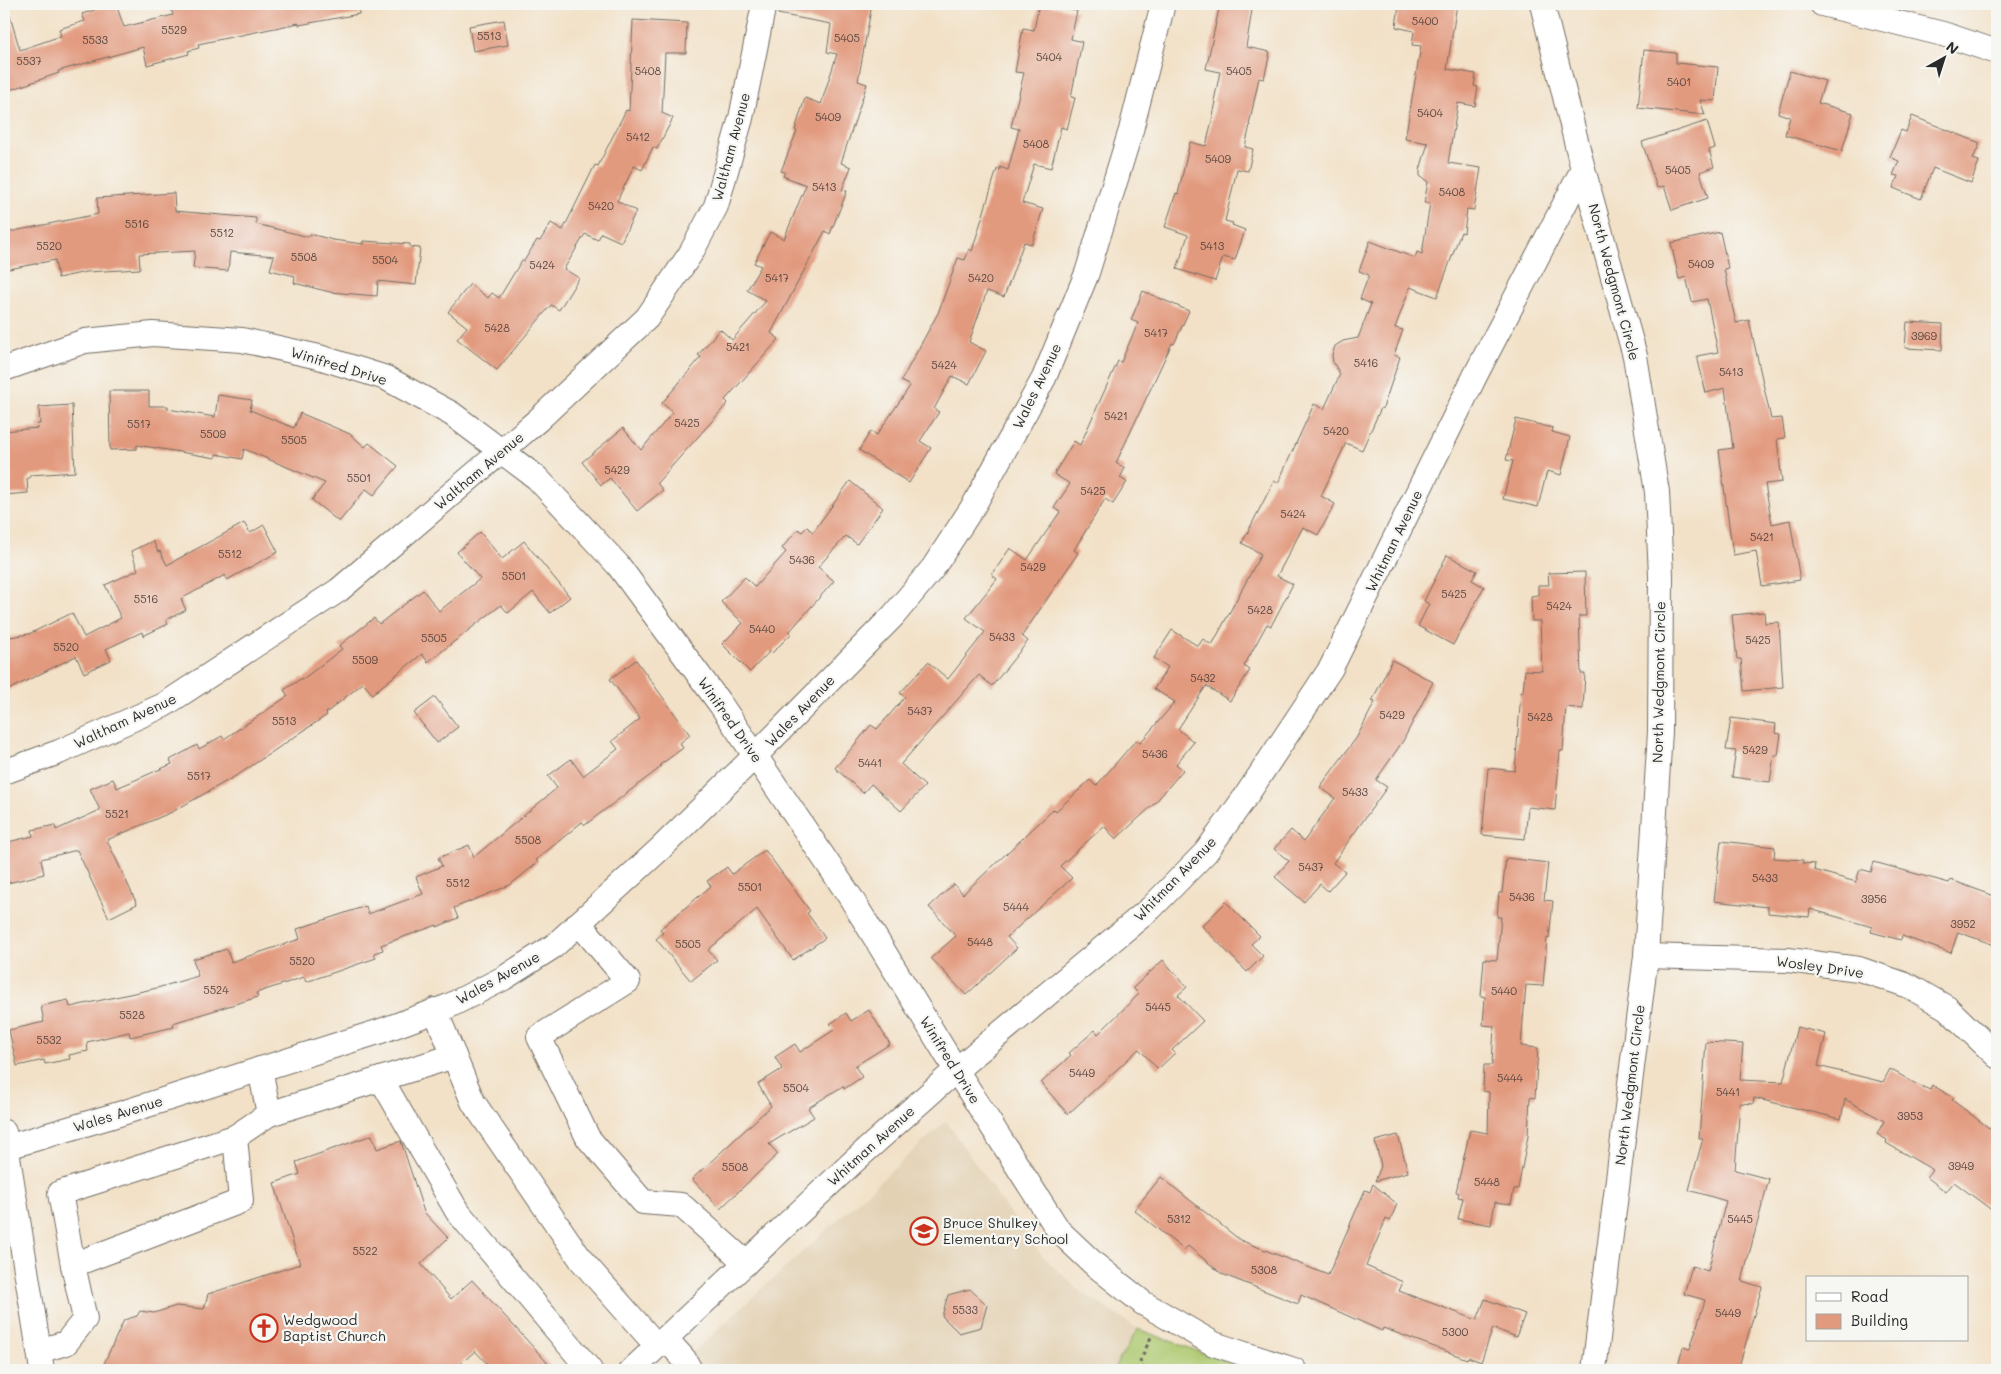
<svg xmlns="http://www.w3.org/2000/svg" width="2001" height="1374" viewBox="0 0 2001 1374" font-family="Mali,sans-serif">
  <style>
    .built { fill: #e3d1b4 }
    .green { fill: #adc96f; stroke: #6c7a4d }
    .building { fill: #e29a7e }
    .lines { fill: none; stroke-linecap: round; stroke-linejoin: round }
    .minor-casing { stroke: #716b62; stroke-width: 26 }
    .path { stroke: #716b62; stroke-width: 3; stroke-dasharray: 4 4; stroke-linecap: butt }
    .minor { stroke: #fff; stroke-width: 24 }
    .labels { text-anchor: middle; stroke-width: 4.5; stroke-linejoin: round; paint-order: stroke }
    .number-label { font-size: 11px; fill: #594740 }
    .street-label { font-size: 14px; fill: #2b2b2b; stroke: #f6f6f2 }
    .poi-label { font-size: 14px; fill: #2b2b2b; stroke: #f6f6f2; text-anchor: start }
  </style>
  <rect width="100%" height="100%" fill="#f6f6f2"/>
  <filter id="ink" filterUnits="userSpaceOnUse"><feTurbulence type="fractalNoise" baseFrequency=".02" numOctaves="2"/><feDisplacementMap in="SourceGraphic" scale="10" xChannelSelector="R" yChannelSelector="G"/><feConvolveMatrix kernelMatrix="1 2 1 2 8 2 1 2 1" color-interpolation-filters="sRGB"/></filter>
  <filter id="wash" filterUnits="userSpaceOnUse"><feTurbulence type="fractalNoise" baseFrequency=".0096" numOctaves="4" result="noise"/><feDisplacementMap in="SourceGraphic" scale="20" xChannelSelector="R" yChannelSelector="G"/><feGaussianBlur stdDeviation="1.12" result="paint"/><feColorMatrix in="noise" values="0 0 0 0 0 0 0 0 0 0 0 0 0 0 0 0 0 1.4 0 .05"/><feComposite in="paint" operator="in"/></filter>
  <g filter="url(#wash)">
    <rect width="100%" height="100%" fill="#f2e1c7"/>
    <!-- built -->
    <polygon class="built" points="946,1121 1006,1208 1041,1254 1077,1289 1138,1329 1113,1370 673,1370"/>
    <!-- green -->
    <polygon class="green" points="1138,1329 1249,1370 1113,1370"/>
    <g id="blocks">
      <!-- building -->
      <g class="building">
        <polygon points="112,4 116,4 124,27 173,15 170,4 358,4 359,14 299,25 299,23 198,44 199,48 188,51 189,54 147,65 143,47 58,71 59,73 4,92 4,14 9,13 20,50 61,36 59,29 85,21 82,14"/>
        <polygon points="779,4 872,4 858,81 867,84 841,163 851,167 842,190 847,191 830,234 825,231 771,333 779,339 725,400 728,403 657,483 663,490 637,511 610,478 601,485 582,462 623,428 641,450 673,412 662,403 701,357 698,355 720,329 732,340 766,301 747,290 761,266 754,263 770,232 784,239 806,185 783,176 785,172 781,171 797,131 795,130 805,98 821,104 837,54 827,52 831,24 778,14"/>
        <polygon points="1039,4 1077,11 1071,39 1082,42 1071,97 1075,98 1067,129 1061,127 1051,168 1034,164 1022,203 1043,209 1032,244 1024,242 1004,297 987,291 969,342 986,351 969,384 952,376 934,409 939,412 920,441 931,448 909,483 859,450 871,431 877,435 910,386 901,381 938,313 958,258 965,260 969,249 972,251 997,169 1000,170 1000,167 1008,170 1019,129 1011,127 1024,73 1015,72 1023,28 1034,30"/>
        <polygon points="1220,4 1253,4 1246,47 1270,52 1264,79 1259,78 1249,125 1250,125 1245,147 1253,149 1248,171 1237,169 1225,221 1233,223 1232,225 1245,230 1235,260 1223,257 1215,281 1177,269 1188,235 1165,227 1176,193 1178,194 1190,142 1206,146 1216,102 1214,101 1220,72 1206,69"/>
        <polygon points="1399,4 1457,4 1447,69 1476,74 1474,86 1478,87 1475,106 1458,103 1448,163 1481,168 1474,210 1467,209 1464,233 1461,232 1437,297 1410,287 1395,328 1403,330 1394,355 1400,357 1383,408 1381,408 1362,450 1346,443 1321,496 1335,504 1318,535 1303,527 1277,576 1293,584 1271,626 1267,624 1244,666 1250,670 1230,701 1206,686 1178,729 1194,742 1176,764 1183,770 1154,804 1116,839 1104,826 1060,866 1072,878 1007,937 1017,948 966,995 931,958 956,936 929,907 954,884 963,894 1054,809 1056,811 1090,780 1096,786 1136,740 1140,743 1175,702 1154,689 1168,667 1154,658 1172,630 1198,646 1203,639 1212,645 1261,554 1242,543 1274,481 1278,483 1314,404 1324,409 1340,374 1333,362 1332,355 1335,346 1343,341 1358,338 1371,304 1360,299 1369,275 1359,271 1370,241 1415,258 1417,252 1422,254 1430,203 1424,203 1428,182 1420,176 1420,170 1428,143 1405,139 1421,46 1412,45 1414,31 1396,27"/>
        <polygon points="504,20 508,45 473,51 469,26"/>
        <polygon points="633,20 687,23 686,53 665,53 662,113 673,118 657,149 653,147 642,170 634,166 617,201 636,211 621,242 601,233 598,240 585,234 564,269 579,278 559,310 551,305 497,370 457,339 467,327 448,312 470,284 488,298 492,293 499,298 522,260 524,261 537,240 540,241 551,223 563,230 595,165 598,166 626,110 629,111"/>
        <polygon points="1644,50 1676,53 1676,63 1718,67 1715,101 1700,100 1705,115 1638,108"/>
        <polygon points="1790,71 1825,81 1818,103 1853,113 1842,151 1785,135 1790,117 1778,113"/>
        <polygon points="1912,116 1980,143 1973,159 1979,161 1971,183 1933,168 1921,199 1893,188 1898,176 1893,175 1899,161 1890,157 1901,130 1906,132"/>
        <polygon points="1707,121 1715,148 1709,150 1714,167 1700,172 1708,198 1672,210 1664,186 1657,188 1642,142"/>
        <polygon points="174,193 175,211 256,218 256,224 309,237 310,234 333,240 363,244 363,241 410,244 410,247 420,248 416,285 378,281 377,296 330,292 294,283 295,276 270,270 274,256 230,252 228,271 193,268 195,251 139,254 140,269 86,272 58,278 55,260 4,270 4,233 98,214 97,198"/>
        <polygon points="1720,232 1728,268 1724,269 1736,323 1749,320 1771,419 1782,418 1785,438 1777,439 1782,482 1765,484 1772,524 1790,520 1800,580 1762,586 1756,551 1733,555 1719,450 1733,448 1725,388 1706,393 1697,356 1718,352 1707,299 1692,302 1686,277 1679,279 1671,243"/>
        <polygon points="1143,291 1189,311 1174,344 1172,343 1116,463 1125,468 1120,478 1127,482 1113,504 1105,499 1074,550 1078,553 1022,636 1028,641 992,686 979,675 901,764 925,786 901,811 871,784 863,793 835,768 871,725 877,729 905,697 900,693 928,662 948,679 985,632 966,618 997,579 992,575 1010,548 1027,560 1060,512 1054,508 1070,484 1054,474 1074,441 1080,445 1118,361 1121,362 1138,323 1131,320"/>
        <polygon points="1907,322 1943,324 1942,350 1905,348"/>
        <polygon points="109,391 149,391 149,406 168,406 168,409 215,417 218,395 252,400 250,410 294,428 300,413 350,434 365,447 369,443 398,466 374,495 366,489 339,522 312,500 325,483 244,449 242,459 216,454 216,458 137,445 137,449 110,450"/>
        <polygon points="72,405 75,472 30,475 30,478 27,478 28,493 4,495 4,431 38,428 37,424 40,424 39,407"/>
        <polygon points="1516,419 1553,428 1552,432 1570,437 1561,475 1547,471 1538,507 1503,499 1513,461 1506,460"/>
        <polygon points="850,481 883,508 857,544 846,536 818,567 834,581 789,632 791,634 772,653 770,651 750,672 722,644 743,623 721,602 745,577 755,587 786,552 782,548 798,529 802,532 807,527 813,532"/>
        <polygon points="244,523 250,533 264,525 278,552 227,580 225,575 181,599 186,610 166,620 168,624 143,636 142,632 106,649 111,660 84,673 76,656 4,692 4,638 29,634 72,613 84,637 121,618 105,585 138,570 131,551 153,541 158,552 160,551 167,565"/>
        <polygon points="480,532 502,559 524,541 570,597 550,613 533,592 508,613 501,605 428,662 422,654 372,694 363,683 326,713 327,715 241,773 172,812 107,840 137,904 109,918 77,850 41,859 44,874 4,884 4,843 33,836 32,830 55,825 56,830 100,810 90,789 113,779 117,788 172,764 170,760 197,745 199,749 222,736 224,739 288,696 284,690 302,678 303,679 342,649 339,646 374,618 379,624 423,590 439,611 480,579 457,552"/>
        <polygon points="1447,555 1477,571 1472,580 1484,587 1453,645 1418,626 1429,604 1424,601"/>
        <polygon points="1585,572 1586,616 1579,616 1581,674 1585,674 1583,709 1566,707 1563,751 1560,751 1555,810 1528,807 1525,839 1482,835 1488,768 1515,771 1521,692 1523,692 1525,670 1542,671 1540,621 1532,621 1531,596 1538,595 1538,585 1549,585 1548,573"/>
        <polygon points="1764,612 1765,623 1779,622 1783,687 1744,691 1741,659 1737,659 1732,615"/>
        <polygon points="636,660 690,735 680,743 683,748 660,765 661,767 585,825 582,822 536,860 538,862 510,885 454,908 458,918 437,927 437,925 381,945 383,950 374,953 376,958 306,982 304,977 256,993 258,997 173,1023 174,1027 130,1037 129,1032 87,1042 88,1051 69,1055 70,1059 45,1064 44,1060 17,1066 9,1030 44,1022 41,1006 68,1000 70,1007 157,988 198,976 193,959 227,949 231,962 300,939 297,929 366,906 368,914 423,894 416,877 442,866 438,858 469,845 474,857 557,788 548,776 571,759 583,776 618,749 612,741 640,719 610,679"/>
        <polygon points="1392,660 1433,682 1403,741 1376,780 1387,787 1333,863 1345,872 1328,891 1320,884 1304,902 1275,877 1289,861 1274,849 1291,830 1304,841 1335,798 1320,787 1357,737 1375,702 1372,701"/>
        <polygon points="435,697 458,727 437,743 414,713"/>
        <polygon points="1731,718 1776,724 1775,733 1781,734 1778,755 1774,755 1770,782 1732,777 1736,751 1726,750"/>
        <polygon points="1721,841 1775,847 1774,858 1803,860 1803,863 1815,864 1814,870 1856,882 1860,869 1871,872 1874,862 1949,883 1951,880 1997,897 1997,946 1958,932 1951,953 1902,936 1901,940 1871,932 1872,927 1810,909 1809,917 1768,913 1768,907 1714,901"/>
        <polygon points="765,850 810,911 807,913 825,938 793,960 757,909 708,950 717,960 691,981 656,939 663,933 660,929 711,886 707,881 727,867 732,874"/>
        <polygon points="1506,858 1548,863 1544,900 1553,901 1549,939 1547,938 1543,986 1526,985 1521,1046 1538,1048 1535,1098 1530,1097 1528,1136 1518,1189 1514,1189 1511,1204 1495,1202 1491,1225 1458,1219 1463,1198 1458,1197 1459,1193 1456,1192 1470,1130 1488,1133 1489,1092 1483,1091 1484,1065 1492,1065 1494,1026 1483,1025 1485,997 1481,996 1484,959 1497,960 1501,917 1497,917 1499,893 1502,893"/>
        <polygon points="1226,902 1260,936 1251,944 1263,956 1247,972 1202,926"/>
        <polygon points="1163,960 1187,987 1178,995 1203,1021 1172,1050 1175,1053 1158,1069 1139,1049 1068,1114 1041,1083 1071,1055 1069,1053 1095,1030 1098,1034 1139,994 1133,988"/>
        <polygon points="869,1010 890,1044 855,1066 862,1077 844,1089 843,1086 808,1108 814,1117 769,1144 778,1154 720,1209 692,1179 771,1106 758,1084 782,1069 775,1057 795,1044 800,1052 834,1030 830,1024 846,1013 851,1021"/>
        <polygon points="1797,1027 1826,1034 1818,1066 1883,1082 1890,1069 1916,1084 1930,1090 1932,1085 1954,1098 1952,1100 1997,1134 1997,1214 1954,1182 1946,1192 1927,1177 1933,1170 1886,1143 1887,1140 1877,1134 1884,1121 1845,1099 1841,1119 1754,1098 1753,1104 1740,1103 1735,1170 1769,1179 1742,1281 1762,1287 1738,1370 1677,1370 1683,1347 1690,1349 1705,1300 1684,1294 1692,1266 1708,1271 1726,1201 1689,1190 1703,1138 1699,1138 1706,1042 1743,1044 1740,1080 1783,1082"/>
        <polygon points="372,1135 377,1149 401,1141 424,1212 448,1238 421,1264 451,1299 472,1280 554,1370 493,1370 475,1351 454,1370 101,1370 124,1320 137,1316 140,1311 154,1313 176,1306 204,1309 208,1294 300,1264 274,1183 300,1174 296,1162"/>
        <polygon points="1398,1135 1408,1172 1375,1181 1381,1166 1375,1141"/>
        <polygon points="1161,1177 1240,1240 1328,1275 1365,1190 1370,1192 1373,1184 1397,1204 1390,1221 1386,1219 1366,1266 1403,1282 1399,1291 1477,1320 1485,1299 1525,1314 1516,1337 1493,1328 1481,1362 1468,1357 1467,1359 1383,1328 1382,1331 1301,1295 1298,1304 1222,1274 1188,1246 1184,1250 1134,1210"/>
        <polygon points="970,1289 987,1305 981,1327 959,1333 942,1316 948,1295"/>
      </g>
    </g>
  </g>
  <g filter="url(#ink)">
    <use href="#blocks" fill-opacity="0" stroke="#716b62" stroke-width="1"/>
    <g class="lines">
      <!-- minor casing -->
      <g class="minor-casing">
        <g id="minor">
          <polyline points="1542,4 1583,169 1635,356 1657,492 1661,575 1660,732 1646,956 1594,1370"/>
          <polyline points="1822,4 1943,34 1997,52"/>
          <polyline points="4,369 85,341 153,334 242,340 319,357 386,378 452,414 537,478 618,565 721,705 851,898 956,1070 1059,1231 1094,1264 1143,1303 1214,1344 1294,1370"/>
          <polyline points="4,772 59,752 164,705 339,590 538,420 647,318 691,253 716,206 741,118 764,4"/>
          <polyline points="579,923 628,981 539,1037 588,1138 643,1202 681,1205 746,1263"/>
          <polyline points="1646,956 1788,960 1859,969 1909,986 1947,1008 1997,1056"/>
          <polyline points="435,1010 473,1102 582,1261 657,1346"/>
          <polyline points="260,1069 269,1114 454,1056"/>
          <polyline points="381,1079 457,1211 590,1370"/>
          <polyline points="4,1132 42,1370"/>
          <polyline points="4,1148 119,1114 381,1031 449,1006 504,978 554,946 661,848 755,756 893,616 933,568 974,505 1044,378 1087,273 1131,130 1163,4"/>
          <polyline points="73,1265 241,1201 235,1137"/>
          <polyline points="666,1339 684,1359 690,1370"/>
          <polyline points="39,1351 66,1343 85,1319 73,1265 60,1193 235,1137 269,1114"/>
          <polyline points="632,1370 853,1162 956,1070 1151,908 1206,852 1246,796 1331,668 1477,372 1583,169"/>
        </g>
      </g>
      <!-- path -->
      <polyline class="path" points="1144,1370 1140,1361 1152,1335"/>
      <!-- minor -->
      <use href="#minor" class="minor"/>
    </g>
  </g>
  <!-- icons -->
  <defs>
    <g id="school-ring" transform="scale(1.4375)"><circle r="9.5" fill="#f6f6f2" stroke="#c8321e" stroke-width="1.5"/><path d="M0-5L7-2L0 1L-7-2ZM-4 1L0 2.5L4 1V4Q0 6-4 4Z" fill="#c8321e"/></g>
    <g id="church-ring" transform="scale(1.4375)"><circle r="9.5" fill="#f6f6f2" stroke="#c8321e" stroke-width="1.5"/><path d="M-1.2-6h2.4v3.5h3.3v2.4h-3.3V6h-2.4V-.1h-3.3v-2.4h3.3Z" fill="#c8321e"/></g>
  </defs>
  <g fill-rule="evenodd">
    <use href="#school-ring" x="924" y="1231"/>
    <use href="#church-ring" x="264" y="1328"/>
  </g>
  <g class="labels">
    <!-- number labels -->
    <g class="number-label">
      <text x="1425" y="25">5400</text>
      <text x="174" y="34">5529</text>
      <text x="489" y="40">5513</text>
      <text x="847" y="42">5405</text>
      <text x="95" y="44">5533</text>
      <text x="1049" y="61">5404</text>
      <text x="29" y="65">5537</text>
      <text x="648" y="75">5408</text>
      <text x="1239" y="75">5405</text>
      <text x="1679" y="86">5401</text>
      <text x="1430" y="117">5404</text>
      <text x="828" y="121">5409</text>
      <text x="638" y="141">5412</text>
      <text x="1036" y="148">5408</text>
      <text x="1218" y="163">5409</text>
      <text x="1678" y="174">5405</text>
      <text x="824" y="191">5413</text>
      <text x="1452" y="196">5408</text>
      <text x="601" y="210">5420</text>
      <text x="137" y="228">5516</text>
      <text x="222" y="237">5512</text>
      <text x="49" y="250">5520</text>
      <text x="1212" y="250">5413</text>
      <text x="304" y="261">5508</text>
      <text x="385" y="264">5504</text>
      <text x="1701" y="268">5409</text>
      <text x="542" y="269">5424</text>
      <text x="777" y="282">5417</text>
      <text x="981" y="282">5420</text>
      <text x="497" y="332">5428</text>
      <text x="1156" y="337">5417</text>
      <text x="1924" y="340">3969</text>
      <text x="738" y="351">5421</text>
      <text x="1366" y="367">5416</text>
      <text x="944" y="369">5424</text>
      <text x="1731" y="376">5413</text>
      <text x="1116" y="420">5421</text>
      <text x="687" y="427">5425</text>
      <text x="139" y="428">5517</text>
      <text x="1336" y="435">5420</text>
      <text x="213" y="438">5509</text>
      <text x="294" y="444">5505</text>
      <text x="617" y="474">5429</text>
      <text x="359" y="482">5501</text>
      <text x="1093" y="495">5425</text>
      <text x="1293" y="518">5424</text>
      <text x="1762" y="541">5421</text>
      <text x="230" y="558">5512</text>
      <text x="802" y="564">5436</text>
      <text x="1033" y="571">5429</text>
      <text x="514" y="580">5501</text>
      <text x="1454" y="598">5425</text>
      <text x="146" y="603">5516</text>
      <text x="1559" y="610">5424</text>
      <text x="1260" y="614">5428</text>
      <text x="762" y="633">5440</text>
      <text x="1002" y="641">5433</text>
      <text x="434" y="642">5505</text>
      <text x="1758" y="644">5425</text>
      <text x="66" y="651">5520</text>
      <text x="365" y="664">5509</text>
      <text x="1203" y="682">5432</text>
      <text x="920" y="715">5437</text>
      <text x="1392" y="719">5429</text>
      <text x="1540" y="721">5428</text>
      <text x="284" y="725">5513</text>
      <text x="1755" y="754">5429</text>
      <text x="1155" y="758">5436</text>
      <text x="870" y="767">5441</text>
      <text x="199" y="780">5517</text>
      <text x="1355" y="796">5433</text>
      <text x="117" y="818">5521</text>
      <text x="528" y="844">5508</text>
      <text x="1311" y="871">5437</text>
      <text x="1765" y="882">5433</text>
      <text x="458" y="887">5512</text>
      <text x="750" y="891">5501</text>
      <text x="1522" y="901">5436</text>
      <text x="1874" y="903">3956</text>
      <text x="1016" y="911">5444</text>
      <text x="1963" y="928">3952</text>
      <text x="980" y="946">5448</text>
      <text x="688" y="948">5505</text>
      <text x="302" y="965">5520</text>
      <text x="216" y="994">5524</text>
      <text x="1504" y="995">5440</text>
      <text x="1158" y="1011">5445</text>
      <text x="132" y="1019">5528</text>
      <text x="49" y="1044">5532</text>
      <text x="1082" y="1077">5449</text>
      <text x="1510" y="1082">5444</text>
      <text x="796" y="1092">5504</text>
      <text x="1728" y="1096">5441</text>
      <text x="1910" y="1120">3953</text>
      <text x="1961" y="1170">3949</text>
      <text x="735" y="1171">5508</text>
      <text x="1487" y="1186">5448</text>
      <text x="1179" y="1223">5312</text>
      <text x="1740" y="1223">5445</text>
      <text x="365" y="1255">5522</text>
      <text x="1264" y="1274">5308</text>
      <text x="965" y="1314">5533</text>
      <text x="1728" y="1317">5449</text>
      <text x="1455" y="1336">5300</text>
    </g>
    <!-- street labels -->
    <g class="street-label">
      <text transform="translate(731 147) rotate(-75)" y="5">Waltham Avenue</text>
      <text transform="translate(1614 282) rotate(75)" y="5">North Wedgmont Circle</text>
      <text transform="translate(339 366) rotate(17)" y="5">Winifred Drive</text>
      <text transform="translate(1037 386) rotate(-64)" y="5">Wales Avenue</text>
      <text transform="translate(479 471) rotate(-40)" y="5">Waltham Avenue</text>
      <text transform="translate(1394 541) rotate(-64)" y="5">Whitman Avenue</text>
      <text transform="translate(1659 682) rotate(-89)" y="5">North Wedgmont Circle</text>
      <text transform="translate(800 711) rotate(-46)" y="5">Wales Avenue</text>
      <text transform="translate(730 720) rotate(55)" y="5">Winifred Drive</text>
      <text transform="translate(125 721) rotate(-25)" y="5">Waltham Avenue</text>
      <text transform="translate(1175 879) rotate(-46)" y="5">Whitman Avenue</text>
      <text transform="translate(1820 967) rotate(8)" y="5">Wosley Drive</text>
      <text transform="translate(498 978) rotate(-29)" y="5">Wales Avenue</text>
      <text transform="translate(950 1060) rotate(58)" y="5">Winifred Drive</text>
      <text transform="translate(1630 1085) rotate(-83)" y="5">North Wedgmont Circle</text>
      <text transform="translate(118 1114) rotate(-17)" y="5">Wales Avenue</text>
      <text transform="translate(871 1146) rotate(-42)" y="5">Whitman Avenue</text>
    </g>
    <!-- poi labels -->
    <g class="poi-label">
      <text x="943" y="1228">Bruce Shulkey<tspan x="943" dy="16">Elementary School</tspan></text>
      <text x="283" y="1325">Wedgwood<tspan x="283" dy="16">Baptist Church</tspan></text>
    </g>
  </g>
  <!-- margin -->
  <rect width="2001" height="1374" fill="none" stroke="#f6f6f2" stroke-width="20"/>
  <!-- legend -->
  <rect x="1806" y="1276" width="162" height="65" fill="#f6f6f2" stroke="#a5a5a2"/>
  <rect x="1816" y="1293" width="25" height="8" fill="#ffffff" stroke="#a5a5a2"/>
  <text x="1851" y="1302" font-size="15" fill="#2b2b2b">Road</text>
  <rect x="1816" y="1314" width="25" height="15" fill="#e29a7e" stroke="#a5a5a2"/>
  <text x="1851" y="1326" font-size="15" fill="#2b2b2b">Building</text>
  <!-- north arrow -->
  <g transform="translate(1944 58) rotate(39)" stroke="#f6f6f2" stroke-width="4" paint-order="stroke">
  <path d="M0-4L9 19L0 12L-9 19Z" fill="#2b2b2b"/>
  <text y="-8" font-size="14" font-weight="bold" text-anchor="middle" fill="#2b2b2b">N</text>
  </g>
</svg>
